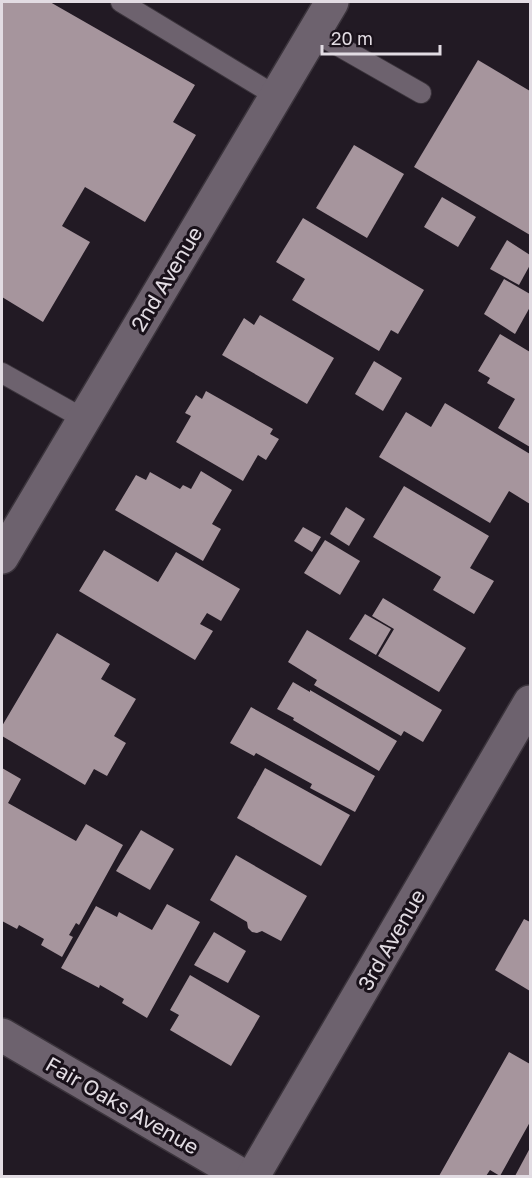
<svg xmlns="http://www.w3.org/2000/svg" width="532" height="1178" viewBox="0 0 532 1178" font-family="'Golos Text',sans-serif">
  <style>
    .building { fill: #a6959d }
    .lines { fill: none; stroke-linecap: round; stroke-linejoin: round }
    .lane-casing { stroke: #3b343c; stroke-width: 22 }
    .street-casing { stroke: #3b343c; stroke-width: 36 }
    .lane { stroke: #6d626e; stroke-width: 20 }
    .street { stroke: #6d626e; stroke-width: 33 }
    .labels { text-anchor: middle; stroke-width: 6; stroke-linejoin: round; paint-order: stroke }
    .street-label { font-size: 21px; fill: #e2dce3; stroke: #19111a }
  </style>
  <rect width="100%" height="100%" fill="#221a24"/>
  <!-- building -->
  <g class="building">
    <polygon points="2,2 50,2 195,85 173,122 196,135 145,222 85,187 62,226 90,242 43,322 2,297"/>
    <polygon points="478,60 530,91 530,235 414,167"/>
    <polygon points="354,145 404,174 367,238 316,208"/>
    <polygon points="442,197 476,217 458,247 424,227"/>
    <polygon points="303,218 424,290 398,334 391,330 379,351 292,300 305,279 276,262"/>
    <polygon points="507,240 530,255 530,265 519,285 490,269"/>
    <polygon points="504,279 530,294 530,307 515,334 484,314"/>
    <polygon points="260,315 334,358 307,404 222,355 244,318 254,325"/>
    <polygon points="500,334 530,352 530,447 498,428 515,399 487,383 490,378 478,371"/>
    <polygon points="374,361 402,378 383,411 355,394"/>
    <polygon points="206,391 273,429 270,434 279,439 266,460 258,455 243,481 176,442 191,416 185,413 196,395 202,399"/>
    <polygon points="445,403 530,454 530,504 509,491 490,523 379,457 406,412 431,427"/>
    <polygon points="201,471 232,490 212,524 221,529 203,561 115,510 136,475 146,480 150,472 180,489 183,485 191,489"/>
    <polygon points="404,486 489,536 470,568 494,581 474,614 433,590 441,577 373,537"/>
    <polygon points="346,507 365,519 349,546 330,534"/>
    <polygon points="303,527 321,537 312,552 294,541"/>
    <polygon points="325,540 360,561 340,595 304,573"/>
    <polygon points="104,550 158,582 176,552 240,589 221,621 207,613 200,624 213,631 195,660 79,591"/>
    <polygon points="383,598 466,648 439,692 378,656 394,629 372,616"/>
    <polygon points="365,614 391,629 376,655 349,639"/>
    <polygon points="307,630 442,710 423,742 404,731 401,736 314,685 317,680 288,662"/>
    <polygon points="57,633 110,664 101,679 136,699 114,736 126,743 107,776 94,769 85,785 2,736 2,726"/>
    <polygon points="293,682 310,692 310,690 397,741 379,771 293,720 294,718 277,709"/>
    <polygon points="251,707 375,776 355,812 310,788 312,784 256,753 254,756 230,743"/>
    <polygon points="2,768 21,779 8,803 76,841 86,824 123,845 79,925 76,923 69,935 73,937 62,957 41,945 44,939 19,925 17,929 2,921"/>
    <polygon points="265,768 350,815 321,866 237,818"/>
    <polygon points="141,830 174,849 150,890 116,871"/>
    <polygon points="236,855 307,896 281,941 262,931 257,933 252,932 248,928 247,922 210,900"/>
    <polygon points="167,904 200,922 147,1018 122,1003 124,999 100,985 99,988 61,968 96,906 117,917 119,912 152,930"/>
    <polygon points="524,919 530,922 530,991 495,970"/>
    <polygon points="214,932 246,951 228,983 194,965"/>
    <polygon points="190,975 260,1016 231,1066 170,1030 179,1015 170,1010"/>
    <polygon points="509,1052 530,1064 530,1122 500,1176 490,1170 486,1176 439,1176"/>
    <polygon points="530,1148 530,1176 515,1176"/>
  </g>
  <g class="lines">
    <!-- lane casing -->
    <g class="lane-casing">
      <g id="lane">
        <polyline points="121,2 276,96"/>
        <polyline points="314,32 421,93"/>
        <polyline points="2,373 84,419"/>
      </g>
    </g>
    <!-- street casing -->
    <g class="street-casing">
      <g id="street">
        <polyline points="2,557 332,2"/>
        <polyline points="2,1035 243,1176"/>
        <polyline points="253,1176 530,702"/>
      </g>
    </g>
    <!-- lane -->
    <use href="#lane" class="lane"/>
    <!-- street -->
    <use href="#street" class="street"/>
  </g>
  <g class="labels">
    <!-- street labels -->
    <g class="street-label">
      <text transform="translate(167 279) rotate(-59)" y="7">2nd Avenue</text>
      <text transform="translate(392 940) rotate(-60)" y="7">3rd Avenue</text>
      <text transform="translate(122 1106) rotate(30)" y="7">Fair Oaks Avenue</text>
    </g>
  </g>
  <!-- border -->
  <rect width="532" height="1178" fill="none" stroke="#e2dce3" stroke-width="6"/>
  <!-- scale -->
  <path d="M322 45v9h118v-9" fill="none" stroke="#e2dce3" stroke-width="3"/>
  <text x="331" y="45" font-size="18" fill="#e2dce3" stroke="#19111a" stroke-width="4.5" paint-order="stroke">20 m</text>
</svg>
